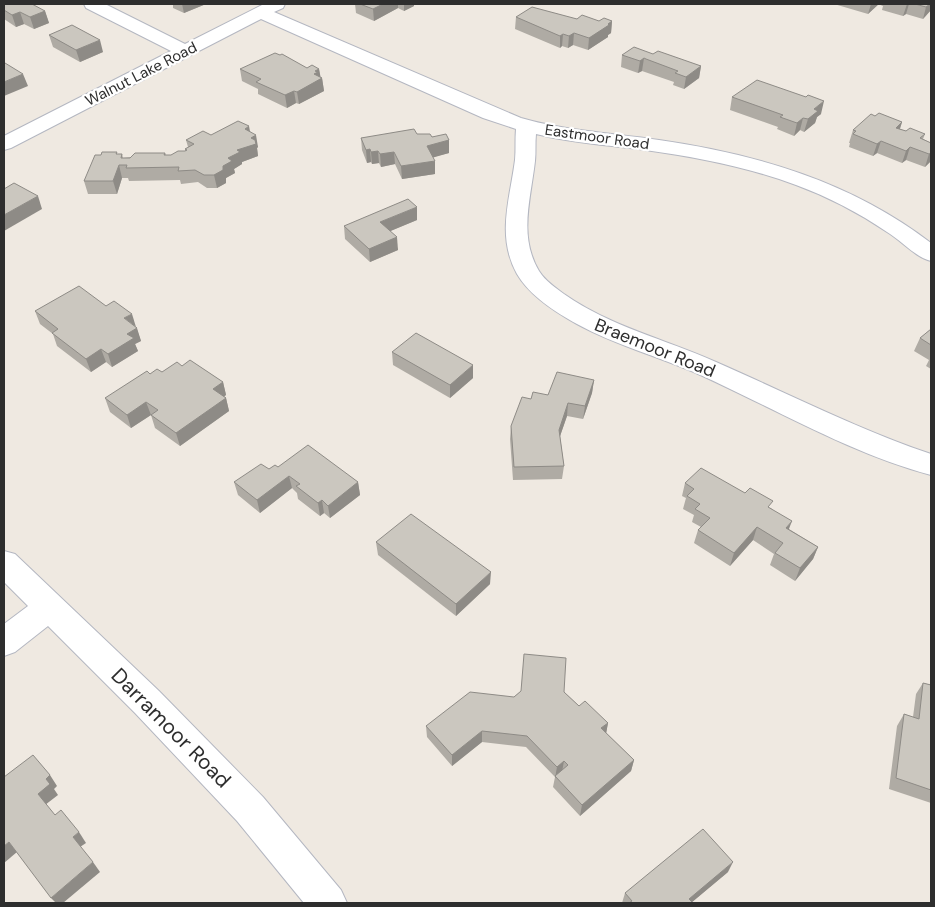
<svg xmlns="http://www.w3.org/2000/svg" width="935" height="907" viewBox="0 0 935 907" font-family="'DM Sans',sans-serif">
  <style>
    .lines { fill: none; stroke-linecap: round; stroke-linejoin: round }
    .minor-casing { stroke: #b4b7c1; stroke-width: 2 }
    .minor { fill: #fff; fill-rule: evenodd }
    .wall { fill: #afaba4 }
    .shaded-wall { fill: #8e8b86 }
    .building { fill: #cbc7bf; stroke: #8e8b86 }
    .labels { text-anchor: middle; stroke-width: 4.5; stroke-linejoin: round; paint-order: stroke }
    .far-street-label { font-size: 15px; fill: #2e2e2e; stroke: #fff }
    .street-label { font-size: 18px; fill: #2e2e2e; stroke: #fff }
    .near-street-label { font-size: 21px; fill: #2e2e2e; stroke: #fff }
  </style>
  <rect width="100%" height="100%" fill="#efe9e1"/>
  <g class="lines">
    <!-- minor casing -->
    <g class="minor-casing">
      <g id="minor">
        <path d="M 84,4 L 105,4 L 185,44 L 264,4 L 285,4 L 283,8 L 274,12 L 521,118 C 566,131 613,133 659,140 C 757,154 852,182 931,243 L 931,261 C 915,257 902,241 887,232 C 859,213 829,197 796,185 C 748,167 696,157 645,150 C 608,145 571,143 536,134 C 535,143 536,152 535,161 C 531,198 518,236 539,271 C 545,281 556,288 564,294 C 611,327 665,339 716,362 C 787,393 857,429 931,454 L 931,475 C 849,453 774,408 696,373 C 657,356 615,345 577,324 C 555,312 530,296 517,274 C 496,236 510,199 515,160 C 516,150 515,139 516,129 L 483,118 L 261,19 L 11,148 L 4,150 L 4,136 L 171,51 L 86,8 Z"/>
        <polygon points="4,551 15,554 159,691 263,797 341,890 347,903 304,903 237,821 135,713 48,626 15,652 4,656 4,624 28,606 4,582"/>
      </g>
    </g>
    <!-- minor -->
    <use href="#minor" class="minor"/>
  </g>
  <!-- wall -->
  <g class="wall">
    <polygon points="4,4 45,11 49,23 34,29 24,24 16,27 4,19"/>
    <polygon points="169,4 206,4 184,13 173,8 173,5"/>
    <polygon points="355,4 414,4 414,6 404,11 398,8 374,21 356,13"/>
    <polygon points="834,4 931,4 931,10 923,19 906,14 903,16 882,10 883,6 878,4 868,14"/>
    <polygon points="516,17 577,19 599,21 612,21 611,33 608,35 608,37 588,50 573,45 568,48 562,46 560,48 515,29"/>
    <polygon points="49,35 103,52 80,62 53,47"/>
    <polygon points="653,54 701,66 699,78 684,89 673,85 674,82 642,71 638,73 621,67 622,55"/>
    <polygon points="307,68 319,69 320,77 322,78 324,91 299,104 296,103 287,108 258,94 258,89 242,81 240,69"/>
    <polygon points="732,97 821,114 817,117 815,123 804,132 800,130 794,136 777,129 778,127 730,110"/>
    <polygon points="875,116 902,122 900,129 906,131 925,134 923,139 931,143 931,161 925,167 906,160 902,163 877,153 873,156 849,147 850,143 849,143 853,130"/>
    <polygon points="250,131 258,147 257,148 258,156 242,162 242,164 234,169 235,173 226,178 226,183 217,188 207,188 198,182 181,184 180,180 129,181 128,178 122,178 117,194 88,194 84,181 101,155 117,152 117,154 122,154 123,158 165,153 166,155 171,155 185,151 185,149 188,147 186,140 211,135"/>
    <polygon points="417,134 449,140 449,153 433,157 435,174 402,179 395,164 381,167 379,163 372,164 371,162 367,163 362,150 361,138"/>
    <polygon points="417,220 390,231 398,250 370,262 345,239 344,226"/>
    <polygon points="35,311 136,327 141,341 135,344 138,351 112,367 106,362 91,372 57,346 53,334 40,324"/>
    <polygon points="931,329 931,369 926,366 929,360 914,351 920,338"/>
    <polygon points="392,352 473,378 450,398 393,365"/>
    <polygon points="182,366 223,382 226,395 224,396 226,398 229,411 180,446 155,428 151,415 131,428 110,412 105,398 150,374 162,372"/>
    <polygon points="594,380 592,393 583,419 567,416 560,436 564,466 562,479 513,480 510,439 511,426 548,395"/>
    <polygon points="278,467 358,482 360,495 330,518 324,513 320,516 298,499 297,493 292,488 260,513 238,495 234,482 269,469"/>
    <polygon points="685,483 771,508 789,529 818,547 813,559 795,581 770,565 774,554 753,540 730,566 694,543 698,530 701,527 692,522 694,515 683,509 686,498 682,496"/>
    <polygon points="376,542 490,584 456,616 378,555"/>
    <polygon points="923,683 931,685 931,803 889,789 897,726 904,714 913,717 916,694"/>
    <polygon points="521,691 564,692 579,706 608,723 606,733 634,760 631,771 580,816 553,787 555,777 526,747 482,742 452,766 427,737 426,726 514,697"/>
    <polygon points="728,872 692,902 693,903 622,903 625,893"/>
  </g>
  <!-- shaded-wall -->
  <g class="shaded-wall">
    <polygon points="182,4 206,4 184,13"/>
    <polygon points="383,4 398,4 398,8 374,21 373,9"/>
    <polygon points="404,4 414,4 414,6 404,11"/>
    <polygon points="871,4 879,4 868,14"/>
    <polygon points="907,4 909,4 906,14 903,16"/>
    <polygon points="930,4 931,4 931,10 923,19 926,7"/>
    <polygon points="45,11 49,23 34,29 30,17"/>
    <polygon points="20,12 24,24 16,27 12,15"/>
    <polygon points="612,21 611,33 608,35 608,37 588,50 589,38"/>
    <polygon points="574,33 573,45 568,48 569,36"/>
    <polygon points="563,34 562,46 560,48 560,36"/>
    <polygon points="100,40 103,52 80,62 76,50"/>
    <polygon points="644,58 642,71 638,73 640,61"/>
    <polygon points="701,66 699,78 684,89 686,77"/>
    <polygon points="319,69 321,79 322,78 324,91 299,104 297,92 315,71"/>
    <polygon points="23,74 28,86 4,96 4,82"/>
    <polygon points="294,91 296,103 287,108 285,95"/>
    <polygon points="824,101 821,114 817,117 815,123 804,132 808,119 814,109"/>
    <polygon points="803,118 800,130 794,136 797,123"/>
    <polygon points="902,122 898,134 896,128"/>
    <polygon points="249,126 251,137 256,135 258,147 257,148 258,156 242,162 242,164 234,169 235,173 226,178 226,183 217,188 214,175 223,166 228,158 237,150 245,129"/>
    <polygon points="449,140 449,153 428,159 427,146"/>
    <polygon points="881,141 877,153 873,156 877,144"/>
    <polygon points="910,147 906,160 902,163 906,151"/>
    <polygon points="370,149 371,162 367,163 366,150"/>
    <polygon points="378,151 379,163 372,164 371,152"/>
    <polygon points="394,152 395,164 381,167 380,154"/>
    <polygon points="931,153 931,161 925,167 929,154"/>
    <polygon points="435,161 435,174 402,179 401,166"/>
    <polygon points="119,165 122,178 117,194 113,181"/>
    <polygon points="38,196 42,209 4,231 4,215"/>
    <polygon points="417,207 417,220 381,235 380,222"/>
    <polygon points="397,237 398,250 370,262 369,249"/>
    <polygon points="132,314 136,327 124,318"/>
    <polygon points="137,328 141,341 135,344 138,351 112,367 108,354 127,334"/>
    <polygon points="101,349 106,362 91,372 86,359"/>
    <polygon points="473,365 473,378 450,398 450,385"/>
    <polygon points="594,380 592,393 583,419 585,406"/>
    <polygon points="223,382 226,395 217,402 213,389"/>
    <polygon points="226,398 229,411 180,446 176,433"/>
    <polygon points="146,402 151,415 131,428 127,415"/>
    <polygon points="568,403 567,416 558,442 559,430"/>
    <polygon points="289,476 292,488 260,513 257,500"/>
    <polygon points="358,482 360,495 330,518 328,506"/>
    <polygon points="322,500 324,513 320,516 318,503"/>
    <polygon points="792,521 787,534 786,528"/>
    <polygon points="757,527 753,540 730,566 734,553"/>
    <polygon points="818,547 813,559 795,581 800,568"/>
    <polygon points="491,572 490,584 456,616 456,604"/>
    <polygon points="608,723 606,734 601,728"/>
    <polygon points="482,731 482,742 452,766 452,755"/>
    <polygon points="634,760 631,771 580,816 582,805"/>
    <polygon points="564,761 562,772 555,778 557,767"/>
    <polygon points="50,775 57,786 54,789 58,795 45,805 38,794 46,779"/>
    <polygon points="79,832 86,843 80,847 73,837"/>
    <polygon points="9,842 17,852 4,863 4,846"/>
    <polygon points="93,862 100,872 63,903 56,903 51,898"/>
    <polygon points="733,862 728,872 691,903 689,899"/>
  </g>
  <!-- building -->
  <g class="building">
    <polygon points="4,4 32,4 45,11 30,17 20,12 12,15 4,10"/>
    <polygon points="360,4 383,4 373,9"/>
    <polygon points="915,4 930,4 926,7"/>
    <polygon points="532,7 577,19 582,15 599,21 604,18 612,21 608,24 609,25 589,38 574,33 569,36 563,34 560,36 516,17"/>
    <polygon points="72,25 100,40 76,50 49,35"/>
    <polygon points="634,47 653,54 658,51 701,66 686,77 675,73 678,71 646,59 644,58 640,61 622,55"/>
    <polygon points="275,53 280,55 282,54 307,68 312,65 319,69 315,71 318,72 314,74 322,78 297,92 294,91 285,95 256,82 261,79 240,69"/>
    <polygon points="4,63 5,63 23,74 4,82"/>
    <polygon points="757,80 806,97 808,95 824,101 814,109 818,111 808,119 803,118 797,123 780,117 783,115 732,97"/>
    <polygon points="879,113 902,122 896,128 906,131 910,128 925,134 920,138 931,143 931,153 929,154 910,147 906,151 881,141 877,144 853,134 856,131 853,130 871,114 875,116"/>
    <polygon points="238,121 249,126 245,129 256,135 251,138 255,140 256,144 237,150 240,152 228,158 232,161 223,166 223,170 214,175 204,175 195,170 178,171 179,167 126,168 127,165 119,165 113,181 84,181 95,155 101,155 102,152 117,152 116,154 122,154 121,158 130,158 135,153 165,153 164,155 171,155 178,151 185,151 187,150 185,149 194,144 186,140 203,131 211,135"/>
    <polygon points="414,129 417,134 430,134 432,137 446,134 449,140 427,146 435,161 401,166 394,152 380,154 378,151 371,152 370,149 366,150 361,138"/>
    <polygon points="14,183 38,196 4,215 4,189"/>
    <polygon points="408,199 417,207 380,222 397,237 369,249 344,226"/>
    <polygon points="79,286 106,306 114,301 132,314 124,318 137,328 127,334 134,338 108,354 101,349 86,359 52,333 58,329 35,311"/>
    <polygon points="931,329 931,345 920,338"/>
    <polygon points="416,333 473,365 450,385 392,352"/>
    <polygon points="190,360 223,382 213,389 226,398 176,433 151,415 158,410 146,402 127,415 105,398 147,371 150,374 157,369 162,372 177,362 182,366"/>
    <polygon points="557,372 594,380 585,406 568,403 559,430 564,466 514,467 511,426 522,397 531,399 533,392 548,395"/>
    <polygon points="308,445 358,482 328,506 322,500 318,503 296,486 300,484 289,476 257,500 234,482 261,464 269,469 275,465 278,467"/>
    <polygon points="701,468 745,493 750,488 773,501 768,507 792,521 786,528 818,547 800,568 775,553 783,543 757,527 734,553 698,530 710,518 695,509 700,504 687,496 694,489 685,483"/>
    <polygon points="411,514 491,572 456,604 376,542"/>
    <polygon points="524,654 566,658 564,692 579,706 585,701 608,723 601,728 634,760 582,805 555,776 568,765 564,761 557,767 527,736 482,731 452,755 426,726 470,692 514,697 521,691"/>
    <polygon points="923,683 931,685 931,790 896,778 904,714 919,719"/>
    <polygon points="33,755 50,775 46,779 50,784 38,794 55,815 61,810 79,832 73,837 93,862 51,898 9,842 4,846 4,777"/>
    <polygon points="703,829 733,862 689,899 693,903 629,903 632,901 625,893"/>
  </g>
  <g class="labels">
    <!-- far-street labels -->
    <g class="far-street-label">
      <text transform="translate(141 74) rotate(-27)" y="5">Walnut Lake Road</text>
      <text transform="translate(597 137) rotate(8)" y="5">Eastmoor Road</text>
    </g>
    <!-- street labels -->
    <g class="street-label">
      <text transform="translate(655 348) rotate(22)" y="6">Braemoor Road</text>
    </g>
    <!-- near-street labels -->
    <g class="near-street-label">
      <text transform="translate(171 728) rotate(45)" y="7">Darramoor Road</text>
    </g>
  </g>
  <!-- border -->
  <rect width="935" height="907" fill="none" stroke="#2e2e2e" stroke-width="10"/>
</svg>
